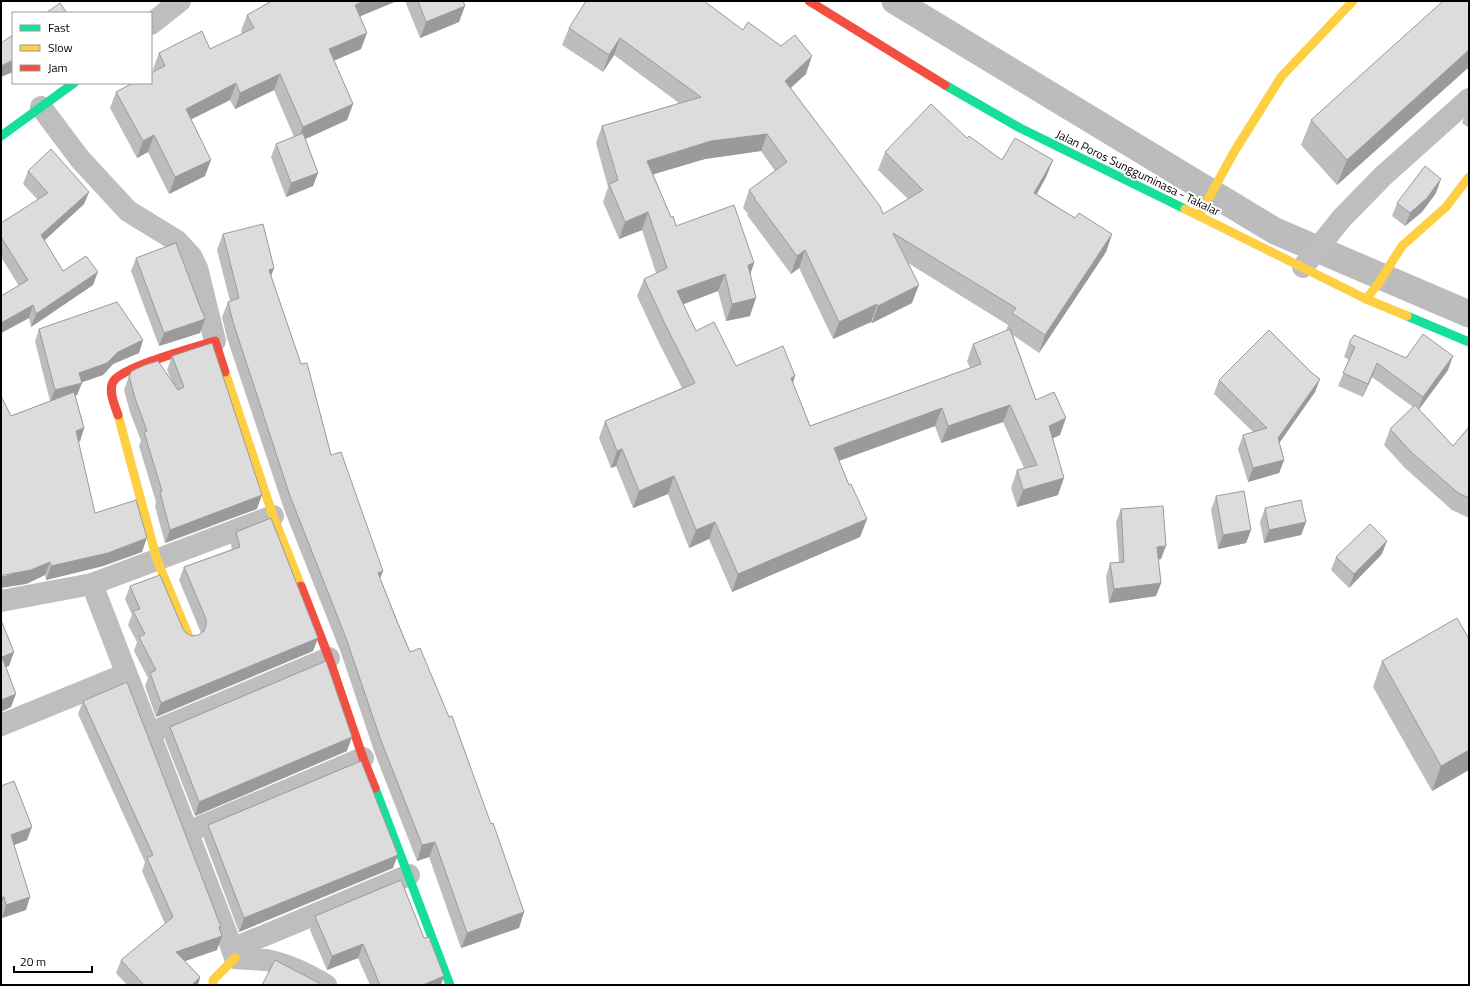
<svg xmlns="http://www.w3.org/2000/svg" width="1470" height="986" viewBox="0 0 1470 986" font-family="'Titillium Web',sans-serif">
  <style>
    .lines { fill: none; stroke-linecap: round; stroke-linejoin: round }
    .canal { stroke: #bcbcbc; stroke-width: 27 }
    .street { stroke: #bebebe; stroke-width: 22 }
    .fast { stroke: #16e098; stroke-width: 9 }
    .slow { stroke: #ffcf43; stroke-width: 9 }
    .jam { stroke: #f24e42; stroke-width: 9 }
    .wall { fill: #bdbdbd; fill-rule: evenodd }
    .shaded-wall { fill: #9a9a9a }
    .building { fill: #dcdcdc; stroke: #9a9a9a }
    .labels { text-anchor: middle; stroke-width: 4; stroke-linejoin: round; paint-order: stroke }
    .street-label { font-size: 12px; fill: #000; stroke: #fff }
  </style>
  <rect width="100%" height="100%" fill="#fff"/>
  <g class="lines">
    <!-- canal -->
    <polyline class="canal" points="895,1 1275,231 1469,314"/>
    <!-- street -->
    <g class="street">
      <polyline points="151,24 180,1"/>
      <polyline points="41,107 80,159 128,211 177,241 191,256 197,268 215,341"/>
      <polyline points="1303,267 1341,219 1383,176 1469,99"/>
      <path d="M 92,584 L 229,940 L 235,958 C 245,959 256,959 266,960 C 288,964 307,974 326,985"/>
      <polyline points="1,601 92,584 273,516"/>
      <polyline points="1,725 126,674"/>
      <polyline points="150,733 329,658"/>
      <polyline points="188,832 363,758"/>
      <polyline points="232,949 409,875"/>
    </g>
    <!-- fast -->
    <g class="fast">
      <polyline points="945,85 1020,128 1185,209"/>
      <polyline points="1,136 74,83"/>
      <polyline points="1407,316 1469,342"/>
      <polyline points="375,788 450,985"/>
    </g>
    <!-- slow -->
    <g class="slow">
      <polyline points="1185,209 1366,299 1407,316"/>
      <polyline points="1199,216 1234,152 1281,77 1353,1"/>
      <polyline points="1366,299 1378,284 1402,246 1446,207 1469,177"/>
      <polyline points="225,372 273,516 301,586"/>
      <polyline points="118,415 157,560 189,637"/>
      <polyline points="213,985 213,980 235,958"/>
    </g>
    <!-- jam -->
    <g class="jam">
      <polyline points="809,1 945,85"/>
      <path d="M 118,415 C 115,406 108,391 113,382 C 121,367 196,347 215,341 L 225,372"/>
      <polyline points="301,586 329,658 363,758 375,788"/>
    </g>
  </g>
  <!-- wall -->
  <g class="wall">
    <polygon points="266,1 397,1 360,16 361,49 334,61 353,104 347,120 305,139 318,173 313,186 286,197 271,157 276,144 294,137 274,90 235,109 230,100 191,119 205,176 169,194 148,152 137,158 110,108 116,92 154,72 153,69 159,53 210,49 242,34 241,31 247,15 268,3"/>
    <polygon points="405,1 463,1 459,22 420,38"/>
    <polygon points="1469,1 1469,67 1337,185 1301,145 1311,120"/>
    <path d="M 569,28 L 743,30 L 806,74 L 791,88 L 883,214 L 908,199 L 878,170 L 885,152 L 967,138 L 1002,160 L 1053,160 L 1046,177 L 1037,194 L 1075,218 L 1112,234 L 1106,252 L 1039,353 L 1013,335 L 1036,400 L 1060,435 L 1053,438 L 1058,495 L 1017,507 L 1011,488 L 1017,470 L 1024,468 L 1003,422 L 941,443 L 935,426 L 839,461 L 849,485 L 867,519 L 860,537 L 732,592 L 709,539 L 689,548 L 668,494 L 633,508 L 616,466 L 611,468 L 599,438 L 605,421 L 682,388 L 659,343 L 637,296 L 644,279 L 656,273 L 642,230 L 619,239 L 603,202 L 608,187 L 596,143 L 602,126 L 679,103 L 614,55 L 603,72 L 562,45 ZM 761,151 L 775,171 L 749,190 L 743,208 L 748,214 L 747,215 L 791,274 L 799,268 L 833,339 L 871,322 L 872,323 L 912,303 L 908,263 L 1008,325 L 1006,331 L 973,344 L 967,361 L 970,368 L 810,426 L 793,383 L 795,376 L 736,366 L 696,331 L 683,304 L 718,291 L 726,321 L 750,316 L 750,274 L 754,263 L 676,226 L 671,217 L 653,174 L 705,159 Z"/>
    <polygon points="1469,107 1469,128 1462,123 1467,110"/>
    <polygon points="28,171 89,192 84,204 44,241 63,271 93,285 31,327 29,318 1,333 1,296 19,286 1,257 1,223 38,200 23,184"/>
    <polygon points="1436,193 1422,212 1405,226 1392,216 1397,203"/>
    <polygon points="223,234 274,268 271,276 331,455 383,571 380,578 410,652 524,912 519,928 461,948 429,857 417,861 375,754 341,653 285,512 227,338 222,317 228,302 230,301 217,250"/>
    <polygon points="136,258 200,333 159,346 131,271"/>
    <polygon points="39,329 143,340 139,353 113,364 103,375 82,382 77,395 75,396 84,428 80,441 78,442 95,513 142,552 103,566 46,580 45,575 26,584 11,416 50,401 35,341"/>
    <polygon points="1349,343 1448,370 1419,410 1453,446 1469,427 1469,518 1452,510 1405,468 1384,445 1390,429 1413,407 1372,377 1363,397 1338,386 1349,360 1344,357"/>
    <polygon points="172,356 257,509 165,543 155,506 156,502 139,446 141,441 130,412 124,390 129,376 172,381 167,370"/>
    <polygon points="1312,373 1320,379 1315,392 1279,443 1284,460 1279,473 1248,482 1238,449 1243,435 1253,432 1214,394 1219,380"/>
    <polygon points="1216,496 1251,530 1246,543 1218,549 1211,510"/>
    <polygon points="1265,508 1306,522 1301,535 1264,543 1260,522"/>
    <polygon points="1121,509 1161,559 1158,560 1161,583 1156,596 1109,603 1106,577 1110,563 1119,562 1116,522"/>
    <polygon points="236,532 318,638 313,651 156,717 145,686 148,678 134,651 137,642 128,625 132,615 125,599 130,586 183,629 186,633 192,636 198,635 201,633 179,580 184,567 232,549 231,545"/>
    <polygon points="1382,554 1349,588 1331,570 1336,557"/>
    <polygon points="1382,661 1469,770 1432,791 1373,687"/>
    <polygon points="83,701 221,927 220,929 217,950 185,961 200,977 198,985 127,985 116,973 121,960 165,924 142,871 145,862 78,714"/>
    <polygon points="170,727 347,751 195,816 165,740"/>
    <polygon points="1,786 27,840 14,845 26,910 2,918 1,916"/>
    <polygon points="208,825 393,868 239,932 204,839"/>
    <polygon points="315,916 441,985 370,985 358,958 327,970 310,930"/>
  </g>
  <!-- shaded-wall -->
  <g class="shaded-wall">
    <polygon points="364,1 397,1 349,21 355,5"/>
    <polygon points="465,6 459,22 420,38 426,22"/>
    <polygon points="367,33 361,49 323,65 329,49"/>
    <polygon points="620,38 614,55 603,72 609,55"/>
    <polygon points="1469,50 1469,67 1337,185 1347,160"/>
    <polygon points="812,56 806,74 779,98 785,81"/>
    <polygon points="13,60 13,72 1,77 1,66"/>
    <polygon points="280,74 274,90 235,109 240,93"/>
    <polygon points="236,83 230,100 180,125 186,109"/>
    <polygon points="353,104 347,120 297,143 303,127"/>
    <polygon points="767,134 761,151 705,159 641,178 647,161 711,141"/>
    <polygon points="154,135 148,152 137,158 143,141"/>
    <polygon points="211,160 205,176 169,194 175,177"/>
    <polygon points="1053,160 1046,177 1028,210 1034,193"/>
    <polygon points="318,173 313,186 286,197 291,183"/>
    <polygon points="1441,179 1436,193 1422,212 1405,226 1410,213"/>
    <polygon points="89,192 84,204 36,248 41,235"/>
    <polygon points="648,212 642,230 619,239 625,222"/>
    <polygon points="1112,234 1106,252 1039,353 1045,335"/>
    <polygon points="805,250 799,268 791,274 797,256"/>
    <polygon points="754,263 748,281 748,265"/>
    <polygon points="274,268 268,284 269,270"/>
    <polygon points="98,272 93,285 31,327 36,314"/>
    <polygon points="725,274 718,291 671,309 677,291"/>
    <polygon points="919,285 912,303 872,323 878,306"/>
    <polygon points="756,298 750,316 726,321 732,304"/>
    <polygon points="877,304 871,322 833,339 839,322"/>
    <polygon points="33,305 29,318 1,333 1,323"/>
    <polygon points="205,319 200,333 159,346 164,333"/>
    <polygon points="143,340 139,353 113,364 103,375 80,383 82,383 77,395 50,402 55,390 79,373 118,352"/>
    <polygon points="1453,356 1448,370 1418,410 1423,397"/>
    <polygon points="1377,363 1372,377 1363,397 1368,384"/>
    <polygon points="795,376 789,394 791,378"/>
    <polygon points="1320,379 1315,392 1273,452 1278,438"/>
    <polygon points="1010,405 1003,422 941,443 948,426"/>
    <polygon points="942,408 935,426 827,465 834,448"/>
    <polygon points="1066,418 1060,435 1043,443 1049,426"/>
    <polygon points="84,428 80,441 71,444 76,431"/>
    <polygon points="622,449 616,466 611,468 617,451"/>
    <polygon points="1284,460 1279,473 1248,482 1253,468"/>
    <polygon points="674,476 668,494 633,508 639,491"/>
    <polygon points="1064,478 1058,495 1017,507 1023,490"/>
    <polygon points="262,495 257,509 165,543 170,530"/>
    <polygon points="867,519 860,537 732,592 738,574"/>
    <polygon points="715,522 709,539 689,548 696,530"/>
    <polygon points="1306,522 1301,535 1264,543 1269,530"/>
    <polygon points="1251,530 1246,543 1218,549 1223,535"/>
    <polygon points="147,538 142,552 103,566 46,580 51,566"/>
    <polygon points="1387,541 1382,554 1349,588 1354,574"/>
    <polygon points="1166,546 1161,559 1152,560 1157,547"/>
    <polygon points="50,562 45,575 26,584 1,588 1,577"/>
    <polygon points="383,571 377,586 378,573"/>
    <polygon points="1161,583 1156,596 1109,603 1114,589"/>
    <polygon points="318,638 313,651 156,717 161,703"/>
    <polygon points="14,652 9,666 1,669 2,657"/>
    <polygon points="16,694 11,707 1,712 1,700"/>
    <polygon points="352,737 347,751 195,816 199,802"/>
    <polygon points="1469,750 1469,770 1432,791 1441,766"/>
    <polygon points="32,827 27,840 6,848 11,835"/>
    <polygon points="435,842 429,857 417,861 422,845"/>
    <polygon points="398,855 393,868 239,932 244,918"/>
    <polygon points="4,897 1,905 1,898"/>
    <polygon points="30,897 26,910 2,918 6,905"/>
    <polygon points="524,912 519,928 461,948 467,933"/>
    <polygon points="219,927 221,927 216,939 222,936 217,950 171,966 176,952"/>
    <polygon points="363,944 358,958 327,970 332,956"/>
    <polygon points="444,976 441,985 423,985"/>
    <polygon points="200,977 198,985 192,985"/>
  </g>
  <!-- building -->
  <g class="building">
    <polygon points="272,1 364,1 355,5 367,33 329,49 353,104 303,127 280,74 240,93 236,83 186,109 211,160 175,177 154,135 143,141 116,92 133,83 151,83 151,73 165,66 159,53 202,31 210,49 254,28 247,15"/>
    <polygon points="418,1 463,1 465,6 426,22"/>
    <polygon points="586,1 704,1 743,30 748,22 781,46 795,35 812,56 785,81 880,206 883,214 923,190 885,152 931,104 967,138 969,136 1002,160 1015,138 1053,160 1034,193 1075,218 1079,213 1112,234 1045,335 1012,313 1016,308 893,233 919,285 878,306 877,304 839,322 805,250 797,256 754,198 755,198 749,190 787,162 767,134 711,141 647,161 671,217 673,216 676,226 734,205 754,263 748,265 756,298 732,304 725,274 677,291 696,331 714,322 736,366 783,346 795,376 791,378 810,426 981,364 973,344 1010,329 1036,400 1054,392 1066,418 1049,426 1064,478 1023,490 1017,470 1037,465 1010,405 948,426 942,408 834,448 849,485 851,484 867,519 738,574 715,522 696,530 674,476 639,491 622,449 617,451 605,421 695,383 666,326 644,279 667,268 648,212 625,222 609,184 618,180 602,126 701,97 620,38 609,55 569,28"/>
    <polygon points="1443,1 1469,1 1469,50 1347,160 1311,120"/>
    <polygon points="60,3 67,13 46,13"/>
    <polygon points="13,35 13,60 1,66 1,43"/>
    <polygon points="303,133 318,173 291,183 276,144"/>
    <polygon points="51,149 89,192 41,235 63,271 86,256 98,272 36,314 33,305 1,323 1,296 28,280 1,237 1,223 48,193 28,171"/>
    <polygon points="1425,166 1441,179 1427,198 1410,213 1397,203"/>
    <polygon points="263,224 274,268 269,270 301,364 307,363 331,455 341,452 383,571 378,573 396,619 410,652 420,648 449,717 452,716 491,824 493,823 524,912 467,933 435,842 422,845 380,738 346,638 290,496 233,322 228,302 239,298 223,234"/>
    <polygon points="176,243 202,312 203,312 205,319 164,333 136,258"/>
    <polygon points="117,302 143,340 118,352 107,363 79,373 82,383 55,390 39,329"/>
    <polygon points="1269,330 1312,373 1320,379 1278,438 1284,460 1253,468 1243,435 1267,428 1219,380"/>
    <polygon points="1423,334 1453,356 1423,397 1377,363 1368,384 1343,373 1355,347 1349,343 1354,335 1406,358"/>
    <polygon points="212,343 262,495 170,530 160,492 162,491 144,432 147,431 135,398 129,376 132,371 145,365 158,361 178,390 184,387 172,356"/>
    <polygon points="74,392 84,428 76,431 95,513 136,500 147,538 108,553 51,566 50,562 31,570 4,575 1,577 1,396 11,416"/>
    <polygon points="1415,405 1453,446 1469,427 1469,498 1458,493 1411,452 1390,429"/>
    <polygon points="1244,491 1251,530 1223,535 1216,496"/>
    <polygon points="1301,500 1306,522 1269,530 1265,508"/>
    <polygon points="1163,506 1166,546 1157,547 1161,583 1114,589 1110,563 1124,562 1121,509"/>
    <polygon points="271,518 318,638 161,703 150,673 156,670 139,637 145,634 133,611 140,609 130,586 160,575 183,629 186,633 192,636 198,635 204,631 206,625 206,619 184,567 240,547 236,532"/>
    <polygon points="1370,524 1387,541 1354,574 1336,557"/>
    <polygon points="1457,618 1469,639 1469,750 1441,766 1382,661"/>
    <polygon points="1,620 14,652 2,657 16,694 1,700"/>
    <polygon points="326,661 352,737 199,802 170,727"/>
    <polygon points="127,682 221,927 219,927 222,936 176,952 200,977 192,985 144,985 121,960 173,917 147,858 153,855 83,701"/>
    <polygon points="361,761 398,855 244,918 208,825"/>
    <polygon points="14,781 32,827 11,835 30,897 6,905 4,897 1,898 1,786"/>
    <polygon points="401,880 424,938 429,937 444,976 423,985 380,985 363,944 332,956 315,916"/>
    <polygon points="275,960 319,983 322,985 262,985"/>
  </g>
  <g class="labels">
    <!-- street labels -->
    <g class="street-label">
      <text transform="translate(1138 173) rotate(26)" y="4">Jalan Poros Sungguminasa - Takalar</text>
    </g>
  </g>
  <!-- border -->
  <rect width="1470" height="986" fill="none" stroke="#000000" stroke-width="4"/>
  <!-- legend -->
  <rect x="12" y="12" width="140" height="72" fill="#ffffff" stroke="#999999"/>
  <rect x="20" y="25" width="20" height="6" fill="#16e098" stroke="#999999"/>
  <text x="48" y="32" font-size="12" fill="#000000">Fast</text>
  <rect x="20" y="45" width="20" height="6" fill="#ffcf43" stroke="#999999"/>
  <text x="48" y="52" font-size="12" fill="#000000">Slow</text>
  <rect x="20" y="65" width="20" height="6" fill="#f24e42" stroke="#999999"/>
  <text x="48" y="72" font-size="12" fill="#000000">Jam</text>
  <!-- scale -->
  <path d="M14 966v6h78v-6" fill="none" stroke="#000000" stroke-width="2"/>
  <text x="20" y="966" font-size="12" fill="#000000" stroke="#ffffff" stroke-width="3" paint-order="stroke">20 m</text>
</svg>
